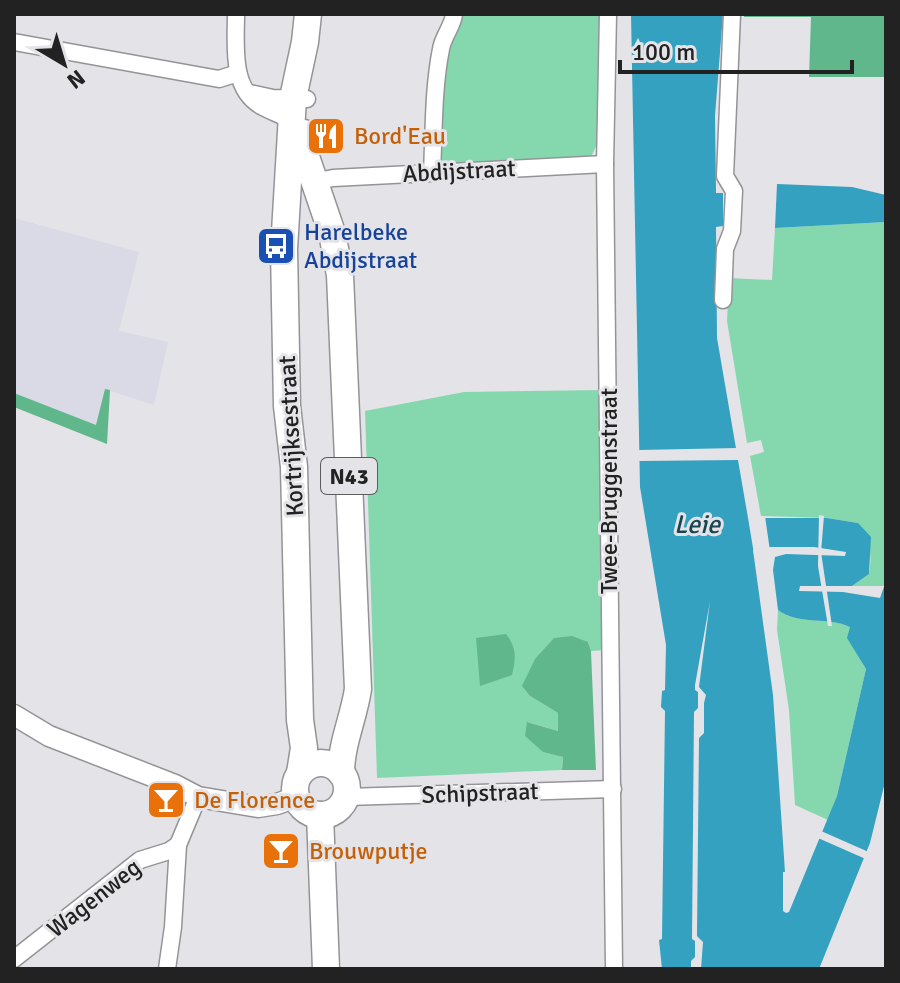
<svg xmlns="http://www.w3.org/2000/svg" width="900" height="983" viewBox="0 0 900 983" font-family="Signika,sans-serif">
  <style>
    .built { fill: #d9dae6 }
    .green { fill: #85d8ad }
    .forest { fill: #61b78c }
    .water { fill: #33a1bf; fill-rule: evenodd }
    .pier { fill: #e4e4e8 }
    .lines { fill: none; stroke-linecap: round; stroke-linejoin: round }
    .minor-casing { stroke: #949498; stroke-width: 19 }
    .tertiary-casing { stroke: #949498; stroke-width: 23 }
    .primary-casing { stroke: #949498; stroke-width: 29 }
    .minor { stroke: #fff; stroke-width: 16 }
    .tertiary { stroke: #fff; stroke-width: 20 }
    .primary { stroke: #fff; stroke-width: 26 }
    .labels { text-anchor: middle; stroke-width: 6; stroke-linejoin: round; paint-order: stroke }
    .shield { fill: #e4e4e8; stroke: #5c5c5e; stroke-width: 2 }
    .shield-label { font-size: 22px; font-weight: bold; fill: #222223 }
    .food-label { font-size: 24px; fill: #c56008; stroke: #e4e4e8; text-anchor: start }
    .street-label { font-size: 24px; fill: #222223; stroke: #e4e4e8 }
    .transit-label { font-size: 24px; fill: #164399; stroke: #e4e4e8; text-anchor: start }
    .water-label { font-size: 26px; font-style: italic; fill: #174552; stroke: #e4e4e8 }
  </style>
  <rect width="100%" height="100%" fill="#e4e4e8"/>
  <!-- built -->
  <polygon class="built" points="14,218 139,252 119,331 168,342 154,405 110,391 107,444 14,407"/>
  <!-- green -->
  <g class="green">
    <polygon points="457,14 601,14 598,142 591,157 442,166 438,158 445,64"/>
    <path d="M 886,222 L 886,581 L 885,586 L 852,586 L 869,574 C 873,550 869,544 858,523 L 827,518 L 761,516 L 750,456 L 764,452 L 761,440 L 747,443 L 727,321 L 729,278 L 772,280 L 775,228 Z"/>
    <polygon points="604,390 606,650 591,651 588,642 530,696 558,713 558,731 527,722 543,751 563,757 562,770 377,778 365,411 464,392"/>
    <path d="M 778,610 C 799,626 828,616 851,627 L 848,638 L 866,669 L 837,796 L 828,820 L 795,805 L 789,710 L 777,630 Z"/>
  </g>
  <!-- forest -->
  <g class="forest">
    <polygon points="744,14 886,14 886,77 809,77 811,17 744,17"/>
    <polygon points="105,389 110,390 107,444 14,407 14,393 96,425"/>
    <path d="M 506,634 C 517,648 516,658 512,675 L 480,686 L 476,638 Z"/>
    <polygon points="572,636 588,642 591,651 596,770 562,770 563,757 543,752 525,736 527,722 558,731 558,713 530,696 522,686 535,659 554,638"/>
  </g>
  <!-- water -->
  <g class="water">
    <path d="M 631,14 L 723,14 L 715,116 L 716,193 L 723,193 L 723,226 L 716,227 L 717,338 L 748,518 L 827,518 L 858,523 L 871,537 L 869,574 L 852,586 L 800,586 L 799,591 L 843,592 L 880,598 L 886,581 L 886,778 L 870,843 L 819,969 L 701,969 L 703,942 L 697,936 L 699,738 L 704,733 L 704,703 L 706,695 L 699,687 L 710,601 L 695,685 L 695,690 L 698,692 L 698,708 L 694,712 L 692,939 L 695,941 L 695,957 L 691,961 L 691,969 L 662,969 L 659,940 L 662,939 L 665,711 L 661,707 L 662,691 L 665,690 L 666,645 L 640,487 ZM 770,547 L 814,547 L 846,552 L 845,556 L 786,554 L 775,557 L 773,570 L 778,610 C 799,626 828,616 850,627 L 847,638 L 866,669 L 837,796 L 789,912 L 786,913 L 783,911 L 783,872 L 785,872 L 773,695 L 753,550 Z"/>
    <polygon points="777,184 852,187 886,195 886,222 775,228"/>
  </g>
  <!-- pier -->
  <g class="pier">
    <polygon points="738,448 738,460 639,461 638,450"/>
    <polygon points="819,515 824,516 821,552 832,626 828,626 818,566"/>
    <polygon points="765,516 770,551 754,554 748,518"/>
    <polygon points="821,831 871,853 868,860 818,838"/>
  </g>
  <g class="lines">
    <!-- minor casing -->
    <g class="minor-casing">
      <g id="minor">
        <path d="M 236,14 C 236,45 230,90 263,107 C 272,112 282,115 292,121"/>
        <polyline points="608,14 605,164 614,969"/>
        <polyline points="14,42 219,79 238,73"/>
        <polyline points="249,93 273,98 307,99"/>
        <path d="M 432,172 C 434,132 433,89 441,49 C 443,36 453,26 454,14"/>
        <polyline points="313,182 333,178 605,164"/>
        <polyline points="723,300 725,249 732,231 734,191 725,176 732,14"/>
        <polyline points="346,797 613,789"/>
        <polyline points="14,959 140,860 169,851 178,845"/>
        <polyline points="167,969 173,927 178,845 198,797"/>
      </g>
    </g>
    <!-- tertiary casing -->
    <g class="tertiary-casing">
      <polyline id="tertiary" points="14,715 49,736 175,785 198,797 258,807 277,804 296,797"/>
    </g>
    <!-- primary casing -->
    <g class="primary-casing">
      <g id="primary">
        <path d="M 304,133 L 303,148 L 332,233 L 340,275 L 358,689 C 354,717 341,744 341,773"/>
        <circle cx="321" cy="789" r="26"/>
        <polyline points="300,773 304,748 300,720 294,467 287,406 284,249 293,98 305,42 308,14"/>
        <polyline points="320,815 326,969"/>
      </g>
    </g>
    <!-- minor -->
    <use href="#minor" class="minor"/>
    <!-- tertiary -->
    <use href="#tertiary" class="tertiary"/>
    <!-- primary -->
    <use href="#primary" class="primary"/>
  </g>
  <!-- icons -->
  <defs>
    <g id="restaurant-square" transform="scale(2)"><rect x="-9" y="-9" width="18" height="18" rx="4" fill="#e8710a" stroke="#e4e4e8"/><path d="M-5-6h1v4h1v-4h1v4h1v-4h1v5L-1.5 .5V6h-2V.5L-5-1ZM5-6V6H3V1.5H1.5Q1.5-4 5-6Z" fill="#fff"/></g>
    <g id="bus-square" transform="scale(2)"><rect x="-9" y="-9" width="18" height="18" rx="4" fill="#1a4fb4" stroke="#e4e4e8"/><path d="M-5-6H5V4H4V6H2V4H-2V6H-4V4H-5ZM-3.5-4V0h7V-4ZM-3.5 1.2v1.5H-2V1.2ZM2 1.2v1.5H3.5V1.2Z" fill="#fff"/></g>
    <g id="bar-square" transform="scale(2)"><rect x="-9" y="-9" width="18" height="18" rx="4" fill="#e8710a" stroke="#e4e4e8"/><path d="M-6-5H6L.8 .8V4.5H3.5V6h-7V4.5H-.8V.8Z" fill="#fff"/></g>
  </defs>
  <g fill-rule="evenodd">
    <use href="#restaurant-square" x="326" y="136"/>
    <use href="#bus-square" x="276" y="246"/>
    <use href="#bar-square" x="166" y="800"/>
    <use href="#bar-square" x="281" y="851"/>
  </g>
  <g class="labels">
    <!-- shield labels -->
    <rect class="shield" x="321" y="458" width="56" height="36" rx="6"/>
    <g class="shield-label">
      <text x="349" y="484">N43</text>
    </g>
    <!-- food labels -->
    <g class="food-label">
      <text x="354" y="144">Bord'Eau</text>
      <text x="194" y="808">De Florence</text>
      <text x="309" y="859">Brouwputje</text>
    </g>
    <!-- street labels -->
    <g class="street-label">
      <text transform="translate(459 171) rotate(-3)" y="8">Abdijstraat</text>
      <text transform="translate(291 436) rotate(-93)" y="8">Kortrijksestraat</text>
      <text transform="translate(609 491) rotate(-90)" y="8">Twee-Bruggenstraat</text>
      <text transform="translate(480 793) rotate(-2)" y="8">Schipstraat</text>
      <text transform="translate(94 898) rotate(-38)" y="8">Wagenweg</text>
    </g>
    <!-- transit labels -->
    <g class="transit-label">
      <text x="304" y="240">Harelbeke<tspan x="304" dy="28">Abdijstraat</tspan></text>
    </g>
    <!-- water labels -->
    <g class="water-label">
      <text x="697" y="533">Leie</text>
    </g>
  </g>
  <!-- border -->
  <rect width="900" height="983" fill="none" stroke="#222223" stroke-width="32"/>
  <!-- north arrow -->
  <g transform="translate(64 64) rotate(142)" stroke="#e4e4e8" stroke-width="6" paint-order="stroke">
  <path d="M0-6L14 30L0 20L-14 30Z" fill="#222223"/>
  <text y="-12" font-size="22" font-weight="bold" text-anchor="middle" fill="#222223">N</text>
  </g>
  <!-- scale -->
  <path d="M620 60v12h232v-12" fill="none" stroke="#222223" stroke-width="4"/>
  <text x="632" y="60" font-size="24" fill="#222223" stroke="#e4e4e8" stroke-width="6" paint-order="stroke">100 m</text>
</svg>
